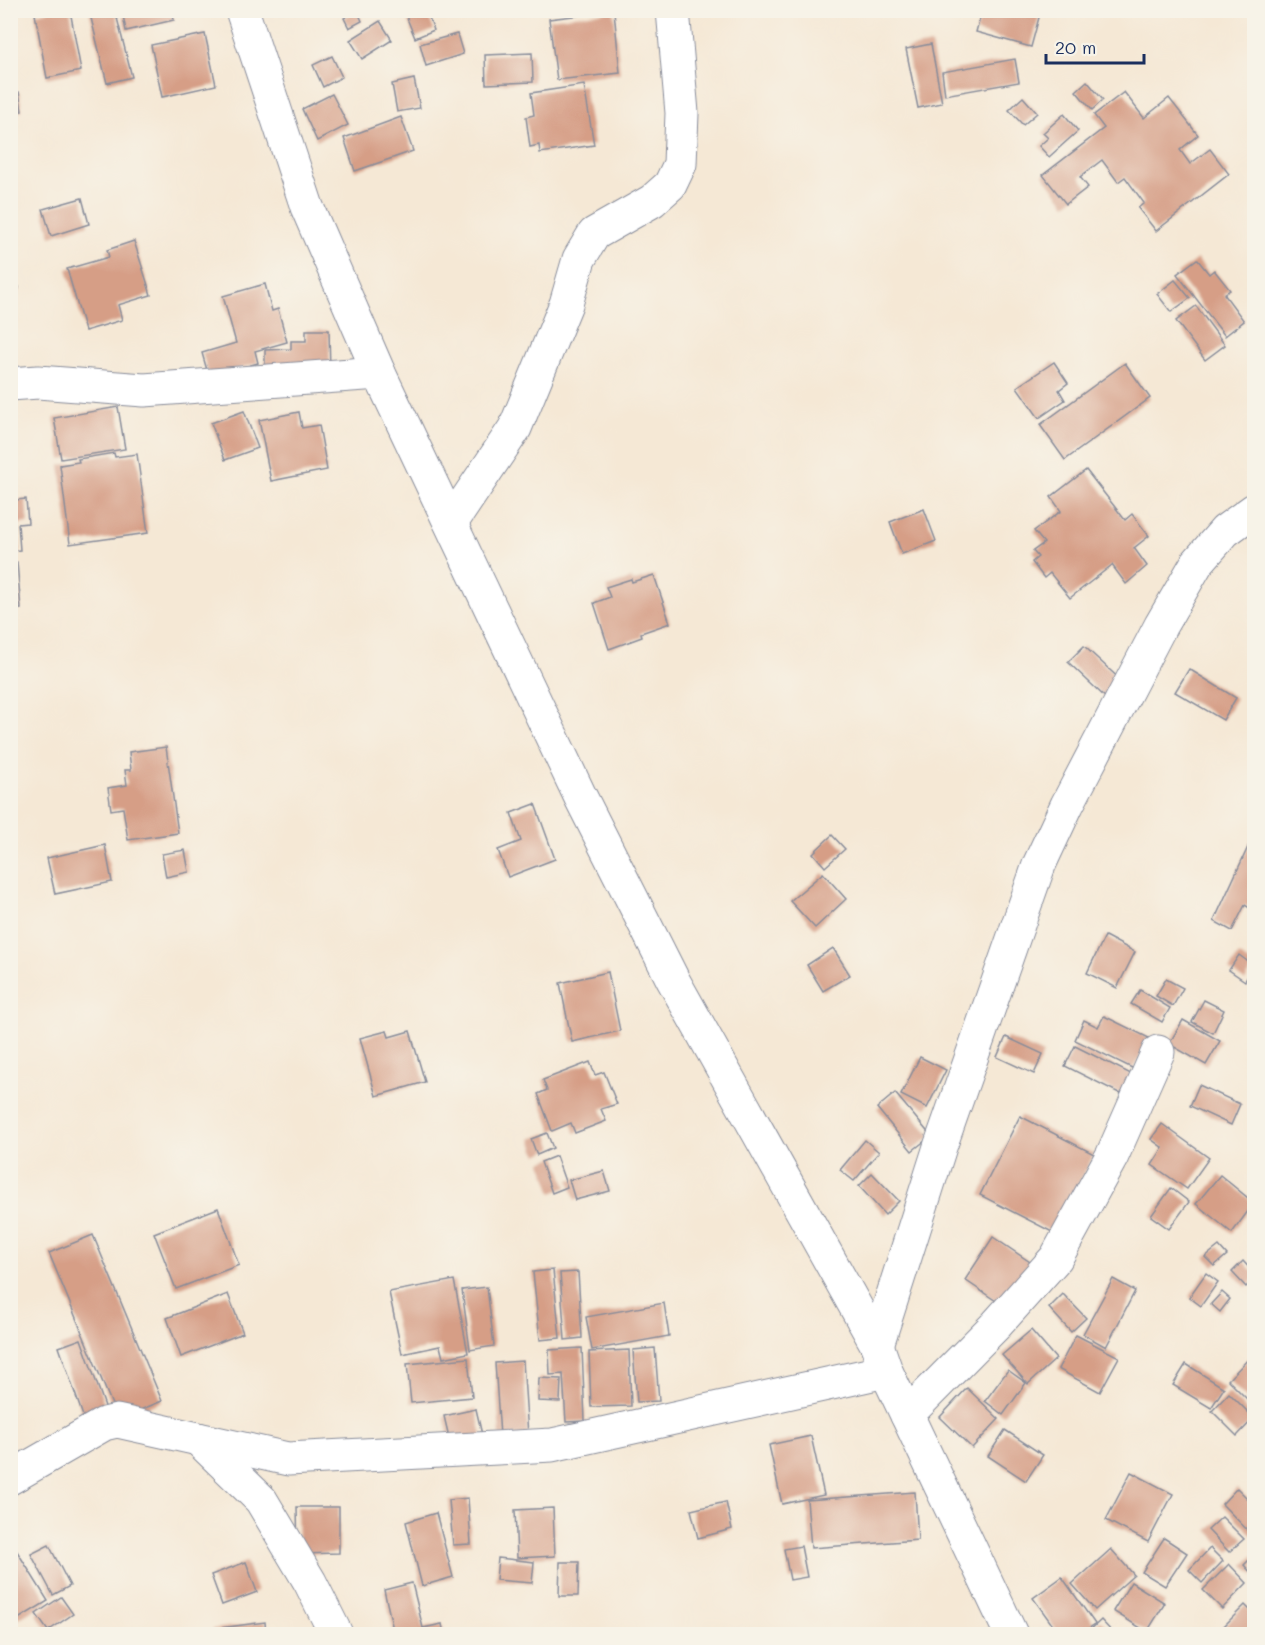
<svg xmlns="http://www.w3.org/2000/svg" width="1265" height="1645" viewBox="0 0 1265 1645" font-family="Mali,sans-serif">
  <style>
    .building { fill: #d69e86 }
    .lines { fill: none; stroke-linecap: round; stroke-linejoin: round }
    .minor-casing { stroke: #888c9a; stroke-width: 35 }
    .minor { stroke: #fff; stroke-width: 33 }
  </style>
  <rect width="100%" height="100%" fill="#f7f3e8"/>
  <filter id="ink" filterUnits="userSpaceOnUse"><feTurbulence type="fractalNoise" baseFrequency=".0167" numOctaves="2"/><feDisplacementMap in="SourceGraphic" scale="12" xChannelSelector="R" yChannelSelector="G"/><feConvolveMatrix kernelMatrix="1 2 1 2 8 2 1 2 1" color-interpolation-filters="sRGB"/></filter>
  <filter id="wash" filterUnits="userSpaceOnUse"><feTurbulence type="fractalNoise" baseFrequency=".008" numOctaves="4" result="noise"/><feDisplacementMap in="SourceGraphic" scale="24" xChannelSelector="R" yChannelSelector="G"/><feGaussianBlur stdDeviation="1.35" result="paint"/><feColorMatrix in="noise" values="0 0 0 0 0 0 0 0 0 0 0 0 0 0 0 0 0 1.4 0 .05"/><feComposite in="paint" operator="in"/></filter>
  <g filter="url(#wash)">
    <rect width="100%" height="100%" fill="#f5e8d5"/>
    <g id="blocks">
      <!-- building -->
      <g class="building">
        <polygon points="53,10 70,10 81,71 47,78 35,14"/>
        <polygon points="89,10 115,10 132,77 107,83"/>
        <polygon points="122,10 172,10 174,20 126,31"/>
        <polygon points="357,10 362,21 349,28 344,18"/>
        <polygon points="419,10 426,10 434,30 415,38 406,16"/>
        <polygon points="982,10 1041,10 1031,47 976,32"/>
        <polygon points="614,11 620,73 557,80 549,19"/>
        <polygon points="380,21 392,40 362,59 350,40"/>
        <polygon points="205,34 216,85 162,97 151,45"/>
        <polygon points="457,34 463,54 426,66 420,44"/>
        <polygon points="931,44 942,103 918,108 906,49"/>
        <polygon points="532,53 533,82 486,84 485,55"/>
        <polygon points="332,56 342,77 323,87 313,65"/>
        <polygon points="1015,59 1019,82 945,95 942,72"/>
        <polygon points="414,79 420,108 397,112 392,84"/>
        <polygon points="1087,81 1103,100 1092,110 1076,91"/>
        <polygon points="584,85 594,145 540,153 539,145 530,147 526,117 534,115 531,93"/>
        <polygon points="19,92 22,111 10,112 10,93"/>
        <polygon points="1124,92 1144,118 1169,98 1198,135 1180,150 1190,164 1210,149 1229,174 1156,231 1138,208 1144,203 1125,177 1118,182 1102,160 1080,177 1088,187 1066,204 1043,175 1104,128 1094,115"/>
        <polygon points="332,94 348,125 317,141 302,109"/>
        <polygon points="1023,97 1037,113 1023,125 1009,110"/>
        <polygon points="1064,114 1078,131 1049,157 1039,146 1048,138 1043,133"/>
        <polygon points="401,117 413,151 355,171 344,138"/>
        <polygon points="82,198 89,224 51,236 43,209"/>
        <polygon points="134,241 151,295 118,305 122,320 85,331 67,269 109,257 107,250"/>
        <polygon points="1197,259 1209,274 1214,270 1230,290 1224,294 1244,321 1225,336 1177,274"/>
        <polygon points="1175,280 1190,298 1171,312 1157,294"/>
        <polygon points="265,284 272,311 278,309 287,342 255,351 258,363 209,377 202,353 236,343 223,296"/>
        <polygon points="10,285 19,287 11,321 10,321"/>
        <polygon points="1196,306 1225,345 1205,360 1176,321"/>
        <polygon points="306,330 329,330 330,371 265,371 265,350 291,349 291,341 306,341"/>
        <polygon points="1054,362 1068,383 1059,390 1065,400 1039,418 1017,387"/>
        <polygon points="1125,363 1150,398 1065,460 1040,425"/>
        <polygon points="118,407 125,449 61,459 54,418"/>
        <polygon points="244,411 258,448 225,460 211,423"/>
        <polygon points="299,412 302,428 319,425 327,470 271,481 259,420"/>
        <polygon points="114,453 115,457 137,454 148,533 70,544 60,465 79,462 78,459"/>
        <polygon points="1086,470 1125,520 1132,514 1149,536 1134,548 1147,566 1126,584 1112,565 1070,598 1050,573 1044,578 1032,562 1038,557 1033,551 1044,543 1034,531 1061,511 1051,497"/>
        <polygon points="10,480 15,480 16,500 26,499 28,523 18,524 20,550 10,551"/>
        <polygon points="924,509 936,541 902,554 890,522"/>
        <polygon points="17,562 21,609 10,610 10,563"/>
        <polygon points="654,575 670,623 641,633 642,637 609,649 594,603 610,597 606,587 631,579 632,582"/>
        <polygon points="1084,646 1124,683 1108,700 1068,662"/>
        <polygon points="1189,669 1236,698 1223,720 1175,692"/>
        <polygon points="166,747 178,833 128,840 123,808 111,810 108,788 127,785 125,770 131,770 129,752"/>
        <polygon points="535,804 555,859 508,877 498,850 521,841 511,813"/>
        <polygon points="1254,834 1254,906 1253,910 1245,905 1232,931 1214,921"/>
        <polygon points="832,835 845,849 825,867 813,853"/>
        <polygon points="105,845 112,882 55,894 47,858"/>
        <polygon points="185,850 189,872 166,877 162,854"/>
        <polygon points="823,873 846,899 815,928 790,901"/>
        <polygon points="1105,936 1135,952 1117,988 1087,973"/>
        <polygon points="833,948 850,975 823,991 807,965"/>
        <polygon points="1239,955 1254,966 1245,981 1229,970"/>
        <polygon points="608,972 620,1031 572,1042 560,983"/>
        <polygon points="1166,979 1183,988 1173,1006 1156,996"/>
        <polygon points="1140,990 1170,1008 1162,1022 1131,1004"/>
        <polygon points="1204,1000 1224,1010 1213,1033 1192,1022"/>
        <polygon points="1104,1016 1149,1038 1134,1069 1075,1040 1084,1020 1098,1027"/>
        <polygon points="1183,1020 1220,1041 1206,1065 1169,1044"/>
        <polygon points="387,1031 389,1037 410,1031 425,1082 376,1096 360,1038"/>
        <polygon points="1006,1037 1043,1054 1034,1074 997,1057"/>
        <polygon points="1075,1046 1131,1074 1121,1094 1065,1066"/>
        <polygon points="920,1057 946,1070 927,1108 901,1095"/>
        <polygon points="590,1062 595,1075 604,1072 617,1104 601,1109 606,1121 575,1133 571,1123 552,1131 538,1094 547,1090 543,1080"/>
        <polygon points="1199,1085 1240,1104 1231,1125 1190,1106"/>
        <polygon points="895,1093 931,1136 912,1151 877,1108"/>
        <polygon points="1020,1116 1094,1154 1054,1233 980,1195"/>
        <polygon points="1162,1124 1209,1158 1187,1189 1152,1165 1163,1148 1151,1139"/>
        <polygon points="547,1133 553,1148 537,1155 531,1139"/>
        <polygon points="865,1140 879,1152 854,1181 840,1170"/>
        <polygon points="556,1156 567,1187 552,1193 541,1162"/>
        <polygon points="604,1171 610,1191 575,1200 569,1180"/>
        <polygon points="872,1173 899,1201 885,1215 859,1186"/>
        <polygon points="1220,1175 1254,1203 1232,1233 1196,1204"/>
        <polygon points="1171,1188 1189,1202 1169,1229 1151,1216"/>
        <polygon points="218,1208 239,1265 176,1289 154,1233"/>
        <polygon points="93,1235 162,1401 118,1419 49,1253"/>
        <polygon points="993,1237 1030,1262 1002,1305 965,1280"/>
        <polygon points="1219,1246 1227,1255 1214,1266 1205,1257"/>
        <polygon points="1243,1261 1254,1273 1254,1279 1246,1287 1232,1272"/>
        <polygon points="553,1270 560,1338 540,1340 533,1272"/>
        <polygon points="578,1272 582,1338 565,1340 560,1273"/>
        <polygon points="1206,1273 1218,1282 1201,1306 1189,1297"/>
        <polygon points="1113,1279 1135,1291 1106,1347 1083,1334"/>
        <polygon points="454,1280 468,1353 443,1358 440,1346 402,1354 389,1292"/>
        <polygon points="487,1287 494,1346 470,1350 462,1290"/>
        <polygon points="1222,1292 1230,1299 1220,1312 1211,1304"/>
        <polygon points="228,1294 243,1333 181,1357 167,1318"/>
        <polygon points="1063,1294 1086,1318 1071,1332 1049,1308"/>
        <polygon points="664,1303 669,1336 592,1350 586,1317"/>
        <polygon points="1031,1330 1056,1359 1028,1384 1002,1355"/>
        <polygon points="1076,1335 1119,1357 1100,1392 1058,1369"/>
        <polygon points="81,1339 107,1412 84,1419 59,1347"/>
        <polygon points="582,1348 585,1421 566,1422 563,1374 550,1375 549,1350"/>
        <polygon points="655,1348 659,1401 637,1402 633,1350"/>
        <polygon points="629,1350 631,1406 591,1407 589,1352"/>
        <polygon points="1254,1353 1254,1406 1228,1380"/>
        <polygon points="468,1358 472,1397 411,1403 407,1364"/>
        <polygon points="523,1361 528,1435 500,1436 495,1363"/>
        <polygon points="1186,1364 1224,1388 1211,1408 1173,1385"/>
        <polygon points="1008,1370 1026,1383 1003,1415 985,1401"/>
        <polygon points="539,1378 561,1379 560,1402 538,1401"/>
        <polygon points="967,1388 999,1419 972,1448 940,1417"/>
        <polygon points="1229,1393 1254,1418 1237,1436 1212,1411"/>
        <polygon points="476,1409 483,1439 451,1446 444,1416"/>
        <polygon points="1005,1430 1043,1455 1026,1481 988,1456"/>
        <polygon points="811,1436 824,1495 782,1504 769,1445"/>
        <polygon points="1131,1472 1173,1494 1148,1542 1106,1520"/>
        <polygon points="1237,1488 1254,1505 1254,1537 1222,1504"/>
        <polygon points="915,1492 918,1540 811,1548 807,1500"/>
        <polygon points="468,1498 471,1544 453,1545 449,1500"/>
        <polygon points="726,1502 732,1529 698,1538 691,1510"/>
        <polygon points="297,1507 339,1507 339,1553 298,1554"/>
        <polygon points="553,1508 555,1556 517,1558 515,1510"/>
        <polygon points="436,1513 453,1577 422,1586 406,1522"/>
        <polygon points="1222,1517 1244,1539 1229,1552 1208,1530"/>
        <polygon points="1164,1538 1187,1553 1165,1586 1142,1572"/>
        <polygon points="10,1540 48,1601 10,1624"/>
        <polygon points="49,1545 70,1586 53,1595 31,1554"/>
        <polygon points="801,1546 807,1577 790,1580 784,1549"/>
        <polygon points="1210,1548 1223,1561 1202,1583 1189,1570"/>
        <polygon points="1111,1549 1134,1575 1095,1610 1072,1584"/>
        <polygon points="1254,1555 1254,1576 1244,1565"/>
        <polygon points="498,1558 534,1562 532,1583 496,1580"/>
        <polygon points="246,1562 257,1592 222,1605 211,1575"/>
        <polygon points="560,1562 579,1562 578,1596 559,1596"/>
        <polygon points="1229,1564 1247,1583 1222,1609 1203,1590"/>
        <polygon points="1062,1577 1095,1624 1080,1634 1059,1634 1033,1598"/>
        <polygon points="1131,1582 1165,1603 1147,1632 1113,1611"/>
        <polygon points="412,1583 423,1628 442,1624 444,1634 394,1634 384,1590"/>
        <polygon points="61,1597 73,1614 48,1631 36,1614"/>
        <polygon points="1245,1605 1254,1614 1254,1634 1228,1634 1222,1628"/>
        <polygon points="1101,1620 1114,1634 1086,1634"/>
        <polygon points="265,1622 266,1634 214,1634 213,1629"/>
      </g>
    </g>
  </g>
  <g filter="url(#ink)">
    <use href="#blocks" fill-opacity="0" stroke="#888c9a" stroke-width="1.5"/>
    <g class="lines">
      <!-- minor casing -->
      <g class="minor-casing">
        <g id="minor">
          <polyline points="242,10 307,207 379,373 580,796 673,980 877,1345 886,1371 1011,1634"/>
          <polyline points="10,384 38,382 144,390 379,373"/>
          <polyline points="451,523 515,428 566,304 579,259 594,234 652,201 670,185 680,164 682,113 673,10"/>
          <polyline points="877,1345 940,1147 1039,865 1067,805 1161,625 1197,563 1225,531 1254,510"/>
          <polyline points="907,1415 996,1325 1056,1258 1112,1156 1158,1052"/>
          <polyline points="198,1439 261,1500 310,1582 336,1634"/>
          <polyline points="10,1478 104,1424 117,1421 288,1459 552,1445 886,1371"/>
        </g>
      </g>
      <!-- minor -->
      <use href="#minor" class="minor"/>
    </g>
  </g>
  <!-- margin -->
  <rect width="1265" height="1645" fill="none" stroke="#f7f3e8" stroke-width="36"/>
  <!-- scale -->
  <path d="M1046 54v9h98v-9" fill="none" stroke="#1b2f5e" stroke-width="3"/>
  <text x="1055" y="54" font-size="18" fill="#1b2f5e" stroke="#f7f3e8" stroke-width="4.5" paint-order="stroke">20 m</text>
</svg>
